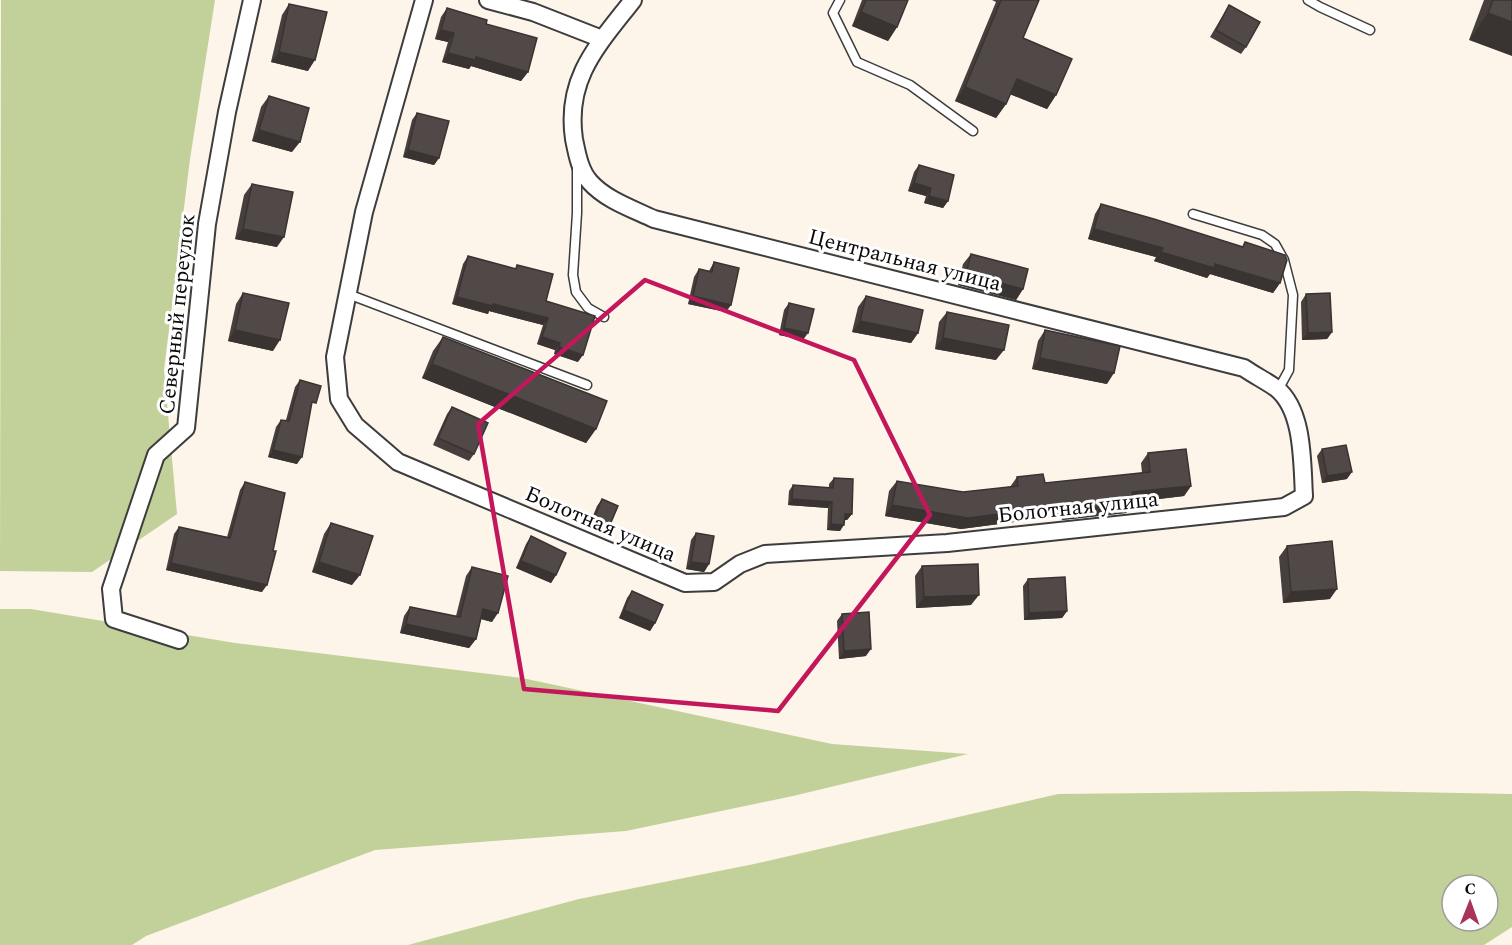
<svg xmlns="http://www.w3.org/2000/svg" width="1512" height="945" viewBox="0 0 1512 945" font-family="Spectral,serif">
  <style>
    .forest { fill: #c2d199; fill-rule: evenodd }
    .lines { fill: none; stroke-linecap: round; stroke-linejoin: round }
    .service-casing { stroke: #3d3d3d; stroke-width: 11 }
    .minor-casing { stroke: #3d3d3d; stroke-width: 20 }
    .service { stroke: #fff; stroke-width: 8 }
    .minor { stroke: #fff; stroke-width: 16 }
    .wall { fill: #463f3e }
    .shaded-wall { fill: #393332 }
    .building { fill: #514948; stroke: #393332; stroke-width: 1.5 }
    .marked { fill: none; stroke: #c2185b; stroke-width: 4.5; stroke-linejoin: round }
    .labels { text-anchor: middle; stroke-width: 6; stroke-linejoin: round; paint-order: stroke }
    .street-label { font-size: 22px; fill: #0a0a0a; stroke: #fff }
  </style>
  <rect width="100%" height="100%" fill="#fdf4ea"/>
  <!-- forest -->
  <g class="forest">
    <polygon points="1,0 215,0 190,159 164,370 177,514 92,572 0,571"/>
    <polygon points="0,609 31,609 235,643 522,678 832,744 968,754 793,796 626,831 375,850 146,936 132,945 0,945"/>
    <path d="M 1354,791 L 1512,794 L 1512,927 L 1484,945 L 408,945 L 579,899 L 754,864 L 1058,794 ZM 1452,885 L 1488,885 L 1488,921 L 1452,921 Z"/>
  </g>
  <g class="lines">
    <!-- service casing -->
    <g class="service-casing">
      <g id="service">
        <polyline points="840,0 833,13 857,62 910,85 973,131"/>
        <polyline points="1308,0 1320,7 1370,30"/>
        <polyline points="577,167 577,213 573,275 576,292 588,308 604,317"/>
        <polyline points="1193,214 1262,235 1275,244 1284,260 1293,295 1289,370 1278,390"/>
        <polyline points="348,294 587,385"/>
      </g>
    </g>
    <!-- minor casing -->
    <g class="minor-casing">
      <g id="minor">
        <path d="M 424,0 L 364,212 L 335,357 L 339,399 L 355,425 L 398,462 L 685,583 L 714,582 L 740,564 L 765,554 L 947,543 L 1284,507 L 1304,496 C 1302,463 1304,410 1276,388 C 1266,381 1254,375 1244,368 L 654,219 C 633,209 606,200 590,182 C 580,171 577,154 574,139 C 565,78 598,45 633,0"/>
        <polyline points="488,0 533,12 602,39"/>
        <polyline points="179,640 114,619 111,589 156,455 186,428 207,224 227,112 252,0"/>
      </g>
    </g>
    <!-- service -->
    <use href="#service" class="service"/>
    <!-- minor -->
    <use href="#minor" class="minor"/>
  </g>
  <!-- wall -->
  <g class="wall">
    <polygon points="862,0 908,0 897,27 888,41 852,26"/>
    <polygon points="992,0 1039,0 1023,38 1056,95 1047,109 1010,94 1006,104 996,118 955,101 996,2"/>
    <polygon points="1484,0 1512,0 1469,40"/>
    <polygon points="289,4 308,71 271,62 282,15"/>
    <polygon points="1229,5 1246,47 1241,54 1210,37"/>
    <polygon points="447,8 486,24 528,72 521,81 471,66 469,69 442,62 448,42 435,39 441,17"/>
    <polygon points="269,96 292,152 252,141 261,107"/>
    <polygon points="417,113 439,158 434,165 403,157 412,120"/>
    <polygon points="919,165 948,201 943,208 924,203 926,196 908,191 914,172"/>
    <polygon points="252,184 277,247 235,239 244,195"/>
    <polygon points="1101,204 1242,247 1245,242 1280,283 1273,293 1210,274 1207,278 1154,261 1156,257 1088,239 1095,214"/>
    <polygon points="971,254 1023,289 1016,300 958,285 963,264"/>
    <polygon points="468,256 515,269 517,265 546,301 578,362 554,354 555,350 537,344 543,325 489,311 488,314 452,304 463,264"/>
    <polygon points="714,262 726,312 688,304 694,277 699,269 709,271"/>
    <polygon points="243,293 273,351 228,341 236,304"/>
    <polygon points="1306,294 1332,332 1327,339 1302,340 1301,302"/>
    <polygon points="866,296 918,333 911,343 852,332 858,307"/>
    <polygon points="789,303 803,340 779,335 784,310"/>
    <polygon points="947,312 996,360 935,349 939,322"/>
    <polygon points="1045,330 1107,384 1032,369 1038,341"/>
    <polygon points="443,337 596,429 586,443 422,378 433,351"/>
    <polygon points="300,380 311,410 297,464 268,457 276,427 281,420 286,420 295,387"/>
    <polygon points="452,407 474,454 469,461 433,445 447,414"/>
    <polygon points="1322,449 1347,479 1322,483 1317,456"/>
    <polygon points="1148,453 1191,486 1184,496 1134,502 1126,513 1062,520 1061,516 961,529 885,516 889,491 897,481 963,492 1010,487 1017,477 1045,483 1142,473 1141,463"/>
    <polygon points="834,478 852,514 847,520 844,520 840,531 827,530 828,508 788,505 789,491 793,485 829,488 829,484"/>
    <polygon points="245,482 262,592 166,570 174,534 179,527 227,537 240,490"/>
    <polygon points="602,499 609,527 604,534 588,528 597,506"/>
    <polygon points="331,523 352,585 312,572 324,534"/>
    <polygon points="696,533 709,564 704,572 686,569 691,540"/>
    <polygon points="531,536 556,575 551,583 516,568 526,544"/>
    <polygon points="1287,546 1330,599 1283,603 1279,557"/>
    <polygon points="922,566 971,605 916,608 915,576"/>
    <polygon points="472,567 492,622 481,619 476,639 469,648 400,633 404,616 410,607 456,616 466,576"/>
    <polygon points="1028,579 1067,611 1062,618 1024,620 1023,586"/>
    <polygon points="632,591 655,623 650,631 619,618 627,598"/>
    <polygon points="842,614 866,656 839,659 837,621"/>
  </g>
  <!-- shaded-wall -->
  <g class="shaded-wall">
    <polygon points="861,12 897,27 888,41 852,26"/>
    <polygon points="1488,13 1512,22 1512,56 1469,40"/>
    <polygon points="441,30 454,33 448,42 435,39"/>
    <polygon points="279,52 315,60 308,71 271,62"/>
    <polygon points="448,53 476,57 528,72 521,81 471,66 469,69 442,62"/>
    <polygon points="1017,79 1056,95 1047,109 1007,93"/>
    <polygon points="965,87 1006,104 996,118 955,101"/>
    <polygon points="259,130 300,142 292,152 252,141"/>
    <polygon points="408,150 439,158 434,165 403,157"/>
    <polygon points="914,183 931,188 926,196 908,191"/>
    <polygon points="929,196 948,201 943,208 924,203"/>
    <polygon points="243,229 284,237 277,247 235,239"/>
    <polygon points="1094,229 1163,248 1156,257 1088,239"/>
    <polygon points="1161,252 1215,264 1280,283 1273,293 1210,274 1207,278 1154,261"/>
    <polygon points="966,274 1023,289 1016,300 958,285"/>
    <polygon points="693,296 731,305 726,312 688,304"/>
    <polygon points="457,297 493,304 548,318 543,325 489,311 488,314 452,304"/>
    <polygon points="860,321 918,333 911,343 852,332"/>
    <polygon points="784,328 808,333 803,340 779,335"/>
    <polygon points="235,330 280,340 273,351 228,341"/>
    <polygon points="1332,332 1327,339 1302,340 1308,333"/>
    <polygon points="542,337 560,343 555,350 537,344"/>
    <polygon points="943,338 1004,350 996,360 935,349"/>
    <polygon points="559,347 583,355 578,362 554,354"/>
    <polygon points="1040,358 1114,373 1107,384 1032,369"/>
    <polygon points="432,364 596,429 586,443 422,378"/>
    <polygon points="273,450 302,457 297,464 268,457"/>
    <polygon points="1352,472 1347,479 1322,483 1327,476"/>
    <polygon points="1191,486 1184,496 1125,503 1132,492"/>
    <polygon points="792,499 832,502 828,508 788,505"/>
    <polygon points="1134,503 1126,513 1062,520 1069,510"/>
    <polygon points="892,505 1069,505 1061,516 961,529 885,516"/>
    <polygon points="845,514 852,514 847,520 840,520"/>
    <polygon points="593,521 609,527 604,534 588,528"/>
    <polygon points="831,524 844,525 840,531 827,530"/>
    <polygon points="521,561 556,575 551,583 516,568"/>
    <polygon points="319,562 360,575 352,585 312,572"/>
    <polygon points="691,562 709,564 704,572 686,569"/>
    <polygon points="171,563 267,585 262,592 166,570"/>
    <polygon points="1337,589 1330,599 1283,603 1291,592"/>
    <polygon points="979,595 971,605 916,608 924,597"/>
    <polygon points="483,609 498,613 492,622 477,618"/>
    <polygon points="624,610 655,623 650,631 619,618"/>
    <polygon points="1067,611 1062,618 1024,620 1029,613"/>
    <polygon points="406,624 476,639 469,648 400,633"/>
    <polygon points="871,649 866,656 839,659 844,651"/>
  </g>
  <!-- building -->
  <g class="building">
    <polygon points="866,0 908,0 897,27 861,12"/>
    <polygon points="1001,0 1039,0 1023,38 1072,59 1056,95 1017,79 1006,104 965,87"/>
    <polygon points="1493,0 1512,0 1512,22 1488,13"/>
    <polygon points="289,4 327,12 315,60 279,52"/>
    <polygon points="1229,5 1260,22 1246,47 1216,30"/>
    <polygon points="447,8 487,20 486,24 537,38 528,72 476,57 475,60 448,53 454,33 441,30"/>
    <polygon points="269,96 309,108 300,142 259,130"/>
    <polygon points="417,113 449,121 439,158 408,150"/>
    <polygon points="919,165 954,175 948,201 929,196 931,188 914,183"/>
    <polygon points="252,184 293,192 284,237 243,229"/>
    <polygon points="1101,204 1154,219 1243,247 1245,242 1285,255 1287,260 1280,283 1215,264 1214,268 1161,252 1163,248 1094,229"/>
    <polygon points="971,254 1028,269 1023,289 966,274"/>
    <polygon points="468,256 516,269 517,265 553,274 546,301 595,316 583,355 559,347 560,343 542,337 548,318 493,304 493,306 457,297"/>
    <polygon points="714,262 739,268 731,305 693,296 699,269 712,272"/>
    <polygon points="243,293 289,303 280,340 235,330"/>
    <polygon points="1330,293 1332,332 1308,333 1306,294"/>
    <polygon points="866,296 923,310 918,333 860,321"/>
    <polygon points="789,303 814,309 808,333 784,328"/>
    <polygon points="947,312 1009,325 1004,350 943,338"/>
    <polygon points="1045,330 1120,346 1114,373 1040,358"/>
    <polygon points="443,337 607,401 596,429 432,364"/>
    <polygon points="300,380 321,386 316,403 312,402 302,457 273,450 281,420 289,421"/>
    <polygon points="452,407 488,423 474,454 438,438"/>
    <polygon points="1346,445 1352,472 1327,476 1322,449"/>
    <polygon points="1186,449 1191,486 1132,492 1134,503 1069,510 1069,505 968,518 892,505 897,481 963,492 1018,486 1017,477 1043,474 1045,483 1150,472 1148,453"/>
    <polygon points="834,478 853,479 852,514 845,514 844,525 831,524 832,502 792,499 793,485 833,488"/>
    <polygon points="245,482 285,493 273,551 276,551 267,585 171,563 179,527 230,538"/>
    <polygon points="602,499 618,506 609,527 593,521"/>
    <polygon points="331,523 373,536 360,575 319,562"/>
    <polygon points="696,533 714,536 709,564 691,562"/>
    <polygon points="531,536 566,553 556,575 521,561"/>
    <polygon points="1332,541 1337,589 1291,592 1287,546"/>
    <polygon points="978,564 979,595 924,597 922,566"/>
    <polygon points="472,567 508,576 498,613 483,609 476,639 406,624 410,607 460,617"/>
    <polygon points="1065,577 1067,611 1029,613 1028,579"/>
    <polygon points="632,591 663,605 655,623 624,610"/>
    <polygon points="869,612 871,649 844,651 842,614"/>
  </g>
  <!-- marked area -->
  <path class="marked" d="M 645,280 L 854,360 L 930,515 L 778,711 L 524,689 L 478,424 Z"/>
  <g class="labels">
    <!-- street labels -->
    <g class="street-label">
      <text transform="translate(905 259) rotate(14)" y="8">Центральная улица</text>
      <text transform="translate(176 314) rotate(-84)" y="8">Северный переулок</text>
      <text transform="translate(1078 506) rotate(-6)" y="8">Болотная улица</text>
      <text transform="translate(601 523) rotate(23)" y="8">Болотная улица</text>
    </g>
  </g>
  <!-- north arrow -->
  <g transform="translate(1470 903) rotate(1)"><circle r="28" fill="#ffffff" stroke="#9d9d9d" stroke-width="1.5"/>
  <path d="M0-4.5L10 22L0 15L-10 22Z" fill="#a9335a"/>
  <text y="-9" font-size="16" font-weight="bold" text-anchor="middle" fill="#0a0a0a">С</text>
  </g>
</svg>
